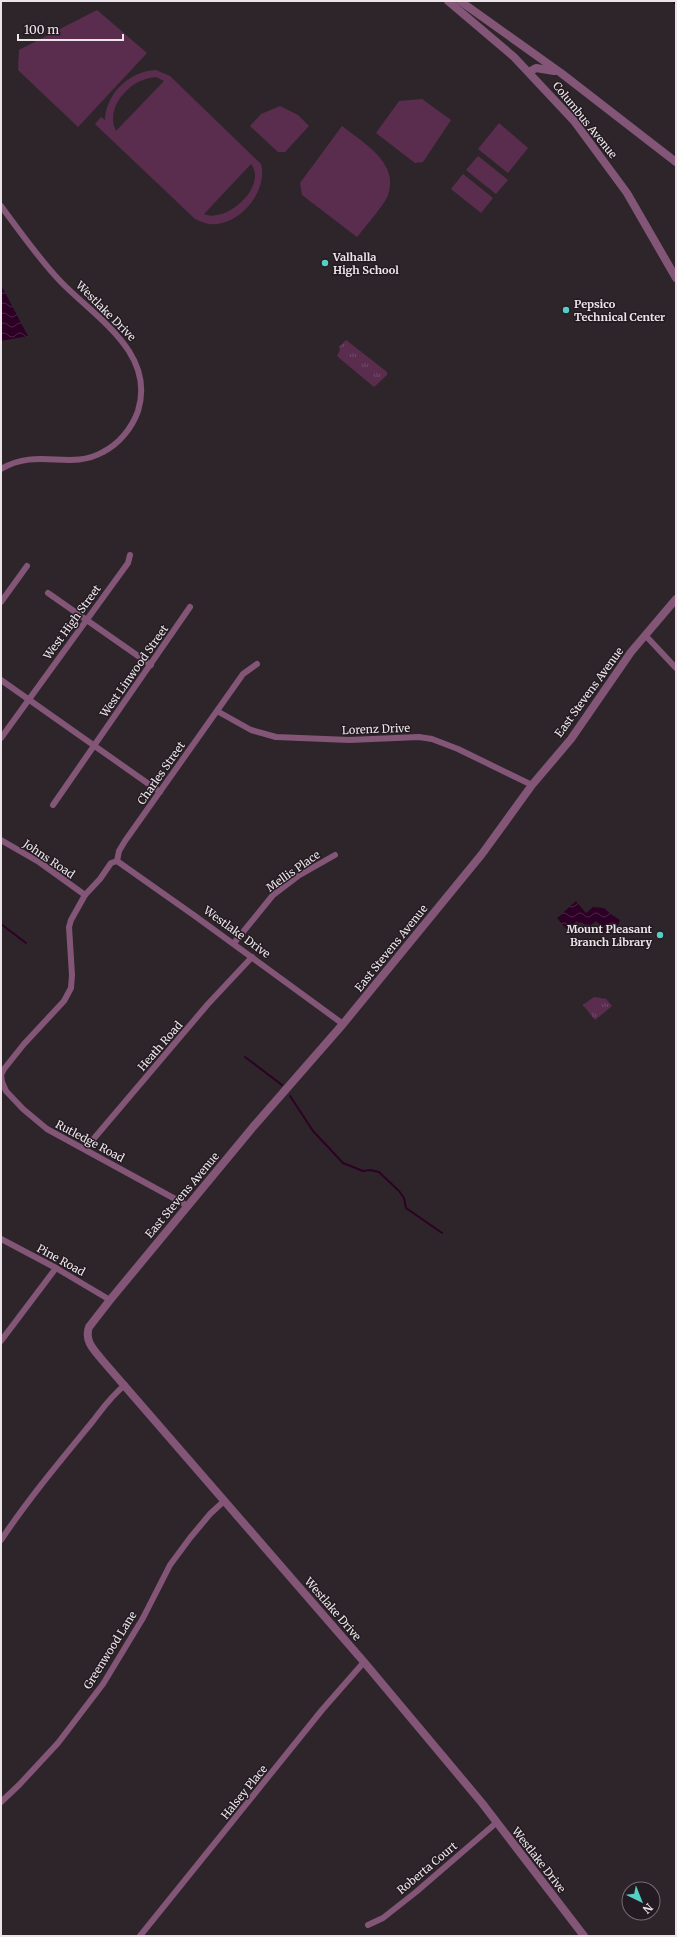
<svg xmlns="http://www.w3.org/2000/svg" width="677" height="1937" viewBox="0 0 677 1937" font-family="Merriweather,serif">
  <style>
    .grass { fill: url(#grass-tufts) }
    .pitch { fill: #5a2d4f; fill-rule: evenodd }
    .water { fill: url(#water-waves) }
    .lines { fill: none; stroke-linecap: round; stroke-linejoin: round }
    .stream { stroke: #2d0025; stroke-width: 2 }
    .minor { stroke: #835577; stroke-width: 6 }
    .tertiary { stroke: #835577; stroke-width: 8 }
    .poi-dot { fill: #56cec3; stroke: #241b22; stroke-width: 1.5 }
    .labels { text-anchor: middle; stroke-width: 3; stroke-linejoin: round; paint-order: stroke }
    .street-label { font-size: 11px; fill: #ebe5e9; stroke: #241b22 }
    .poi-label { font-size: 11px; font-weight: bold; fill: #ebe5e9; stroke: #241b22; text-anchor: start }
  </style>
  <defs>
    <pattern id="grass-tufts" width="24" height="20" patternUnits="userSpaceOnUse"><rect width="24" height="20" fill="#5a2d4f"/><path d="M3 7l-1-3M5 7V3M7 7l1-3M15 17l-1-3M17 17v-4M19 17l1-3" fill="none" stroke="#724b68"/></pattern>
    <pattern id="water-waves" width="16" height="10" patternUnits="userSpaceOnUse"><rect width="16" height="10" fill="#2d0025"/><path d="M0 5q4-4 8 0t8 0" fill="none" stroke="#4c2545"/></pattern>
  </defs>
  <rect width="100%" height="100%" fill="#2e252b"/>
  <!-- grass -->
  <g class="grass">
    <polygon points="346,340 387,372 387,375 374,387 337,356 340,350 339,347"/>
    <polygon points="594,997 606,999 612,1006 595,1020 583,1005"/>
  </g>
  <!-- pitch -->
  <g class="pitch">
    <polygon points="97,10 147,53 78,127 18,70 19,50"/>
    <path d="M 156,70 L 170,76 L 261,164 C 268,190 242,222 216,224 C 208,225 202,222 195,219 L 95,124 L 101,117 L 105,120 C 106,93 130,71 156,70 ZM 156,77 L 164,81 L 116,131 C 104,107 131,78 156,77 ZM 251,164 C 268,186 227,224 204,214 Z"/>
    <polygon points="422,99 451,120 423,162 415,163 376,133 399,101"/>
    <polygon points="280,106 298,115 309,126 285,152 278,152 250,126 261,114"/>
    <polygon points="499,123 528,148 508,173 478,149"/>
    <path d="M 342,126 C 362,142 400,163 388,195 C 385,204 364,228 357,237 L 302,195 L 300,183 Z"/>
    <polygon points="478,156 508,180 496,194 466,170"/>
    <polygon points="463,174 493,198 481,213 451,189"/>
  </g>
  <!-- water -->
  <g class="water">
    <polygon points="1,285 28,336 1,341"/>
    <path d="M 576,901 L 586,913 L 593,907 L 604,908 C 609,913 615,917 620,920 C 618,928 612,931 604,931 L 596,921 L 591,925 L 580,924 L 577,921 L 567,930 L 557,918 Z"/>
  </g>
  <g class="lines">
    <!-- stream -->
    <g class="stream">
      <polyline points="673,1 676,4"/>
      <polyline points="1,924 26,943"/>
      <polyline points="245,1057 282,1085"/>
      <polyline points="290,1096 313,1131 343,1163 363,1171 370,1170 379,1172 399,1191 404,1198 406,1208 442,1233"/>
    </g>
    <!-- minor -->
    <g class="minor">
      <path d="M 1,206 C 20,232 39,259 61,282 C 96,318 156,353 138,411 C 132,428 119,444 103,452 C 70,471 38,447 1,469"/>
      <polyline points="48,593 151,665"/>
      <polyline points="1,602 27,566"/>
      <polyline points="645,635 676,668"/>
      <polyline points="1,680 160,792"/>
      <polyline points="217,711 251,730 276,737 349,740 419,737 432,739 458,749 532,785"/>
      <polyline points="1,738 128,563 130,555"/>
      <polyline points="53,805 190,607"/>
      <polyline points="1,840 39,862 85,895"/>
      <polyline points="117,861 195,916 343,1024"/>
      <polyline points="234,943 273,895 298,876 335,855"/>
      <polyline points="85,1149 208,1004 252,957"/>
      <polyline points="188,1206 47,1129 23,1109 6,1091 2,1082 1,1075 4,1069 24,1044 64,1001 71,988 72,975 69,927 71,920 85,895 100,879 111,863 117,861 119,851 125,841 243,674 257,664"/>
      <polyline points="1,1239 56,1268 110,1300"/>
      <polyline points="1,1341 56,1268"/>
      <path d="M 1,1540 C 29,1498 61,1460 93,1421 C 103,1408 111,1396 125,1385"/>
      <polyline points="1,1802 19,1785 58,1743 103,1684 143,1618 170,1565 190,1538 210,1514 224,1501"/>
      <polyline points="368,1925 383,1918 416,1892 496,1823"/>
      <polyline points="140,1936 322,1710 364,1662"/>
    </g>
    <!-- tertiary -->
    <g class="tertiary">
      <polyline points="448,1 514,57 574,121 627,193 676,278"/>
      <polyline points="460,1 561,73 676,162"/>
      <polyline points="529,72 536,68 554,71"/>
      <path d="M 584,1936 L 482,1803 L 364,1662 L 103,1361 C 94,1350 84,1341 89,1327 L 110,1300 L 253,1127 L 343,1024 L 482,854 L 532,785 L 571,739 L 631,652 L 676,599"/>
    </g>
  </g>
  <!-- markers -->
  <g class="poi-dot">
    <circle cx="325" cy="263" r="4"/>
    <circle cx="566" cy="310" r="4"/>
    <circle cx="660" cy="935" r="4"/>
  </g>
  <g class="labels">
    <!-- street labels -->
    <g class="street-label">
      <text transform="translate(585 120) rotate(51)" y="4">Columbus Avenue</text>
      <text transform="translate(106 311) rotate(45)" y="4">Westlake Drive</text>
      <text transform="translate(72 622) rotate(-54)" y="4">West High Street</text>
      <text transform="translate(134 671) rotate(-55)" y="4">West Linwood Street</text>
      <text transform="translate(589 692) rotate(-54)" y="4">East Stevens Avenue</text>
      <text transform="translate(376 729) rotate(-2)" y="4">Lorenz Drive</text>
      <text transform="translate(161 773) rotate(-55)" y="4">Charles Street</text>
      <text transform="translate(49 859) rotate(34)" y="4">Johns Road</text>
      <text transform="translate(293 871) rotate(-35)" y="4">Mellis Place</text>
      <text transform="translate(237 932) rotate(36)" y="4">Westlake Drive</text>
      <text transform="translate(391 948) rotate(-51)" y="4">East Stevens Avenue</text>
      <text transform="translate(160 1046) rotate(-49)" y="4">Heath Road</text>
      <text transform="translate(90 1141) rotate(28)" y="4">Rutledge Road</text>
      <text transform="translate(182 1195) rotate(-50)" y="4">East Stevens Avenue</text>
      <text transform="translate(61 1260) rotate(29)" y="4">Pine Road</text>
      <text transform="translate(333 1609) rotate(49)" y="4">Westlake Drive</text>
      <text transform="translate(110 1650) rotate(-58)" y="4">Greenwood Lane</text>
      <text transform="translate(244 1792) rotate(-51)" y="4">Halsey Place</text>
      <text transform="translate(539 1860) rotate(52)" y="4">Westlake Drive</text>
      <text transform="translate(427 1868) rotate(-40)" y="4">Roberta Court</text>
    </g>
    <!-- poi labels -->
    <g class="poi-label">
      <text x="333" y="261">Valhalla<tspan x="333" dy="13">High School</tspan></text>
      <text x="574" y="308">Pepsico<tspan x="574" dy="13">Technical Center</tspan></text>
      <text x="652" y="933" text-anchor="end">Mount Pleasant<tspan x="652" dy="13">Branch Library</tspan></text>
    </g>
  </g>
  <!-- border -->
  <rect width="677" height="1937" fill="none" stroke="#ebe5e9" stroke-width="4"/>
  <!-- north arrow -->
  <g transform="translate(641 1901) rotate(137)"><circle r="19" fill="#241b22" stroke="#746c72"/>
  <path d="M0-3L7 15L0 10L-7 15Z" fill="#56cec3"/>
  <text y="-6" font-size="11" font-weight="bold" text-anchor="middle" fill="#ebe5e9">N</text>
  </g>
  <!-- scale -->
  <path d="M18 34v6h105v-6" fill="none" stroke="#ebe5e9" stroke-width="2"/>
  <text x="24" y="34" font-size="12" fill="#ebe5e9" stroke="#241b22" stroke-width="3" paint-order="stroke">100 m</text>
</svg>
